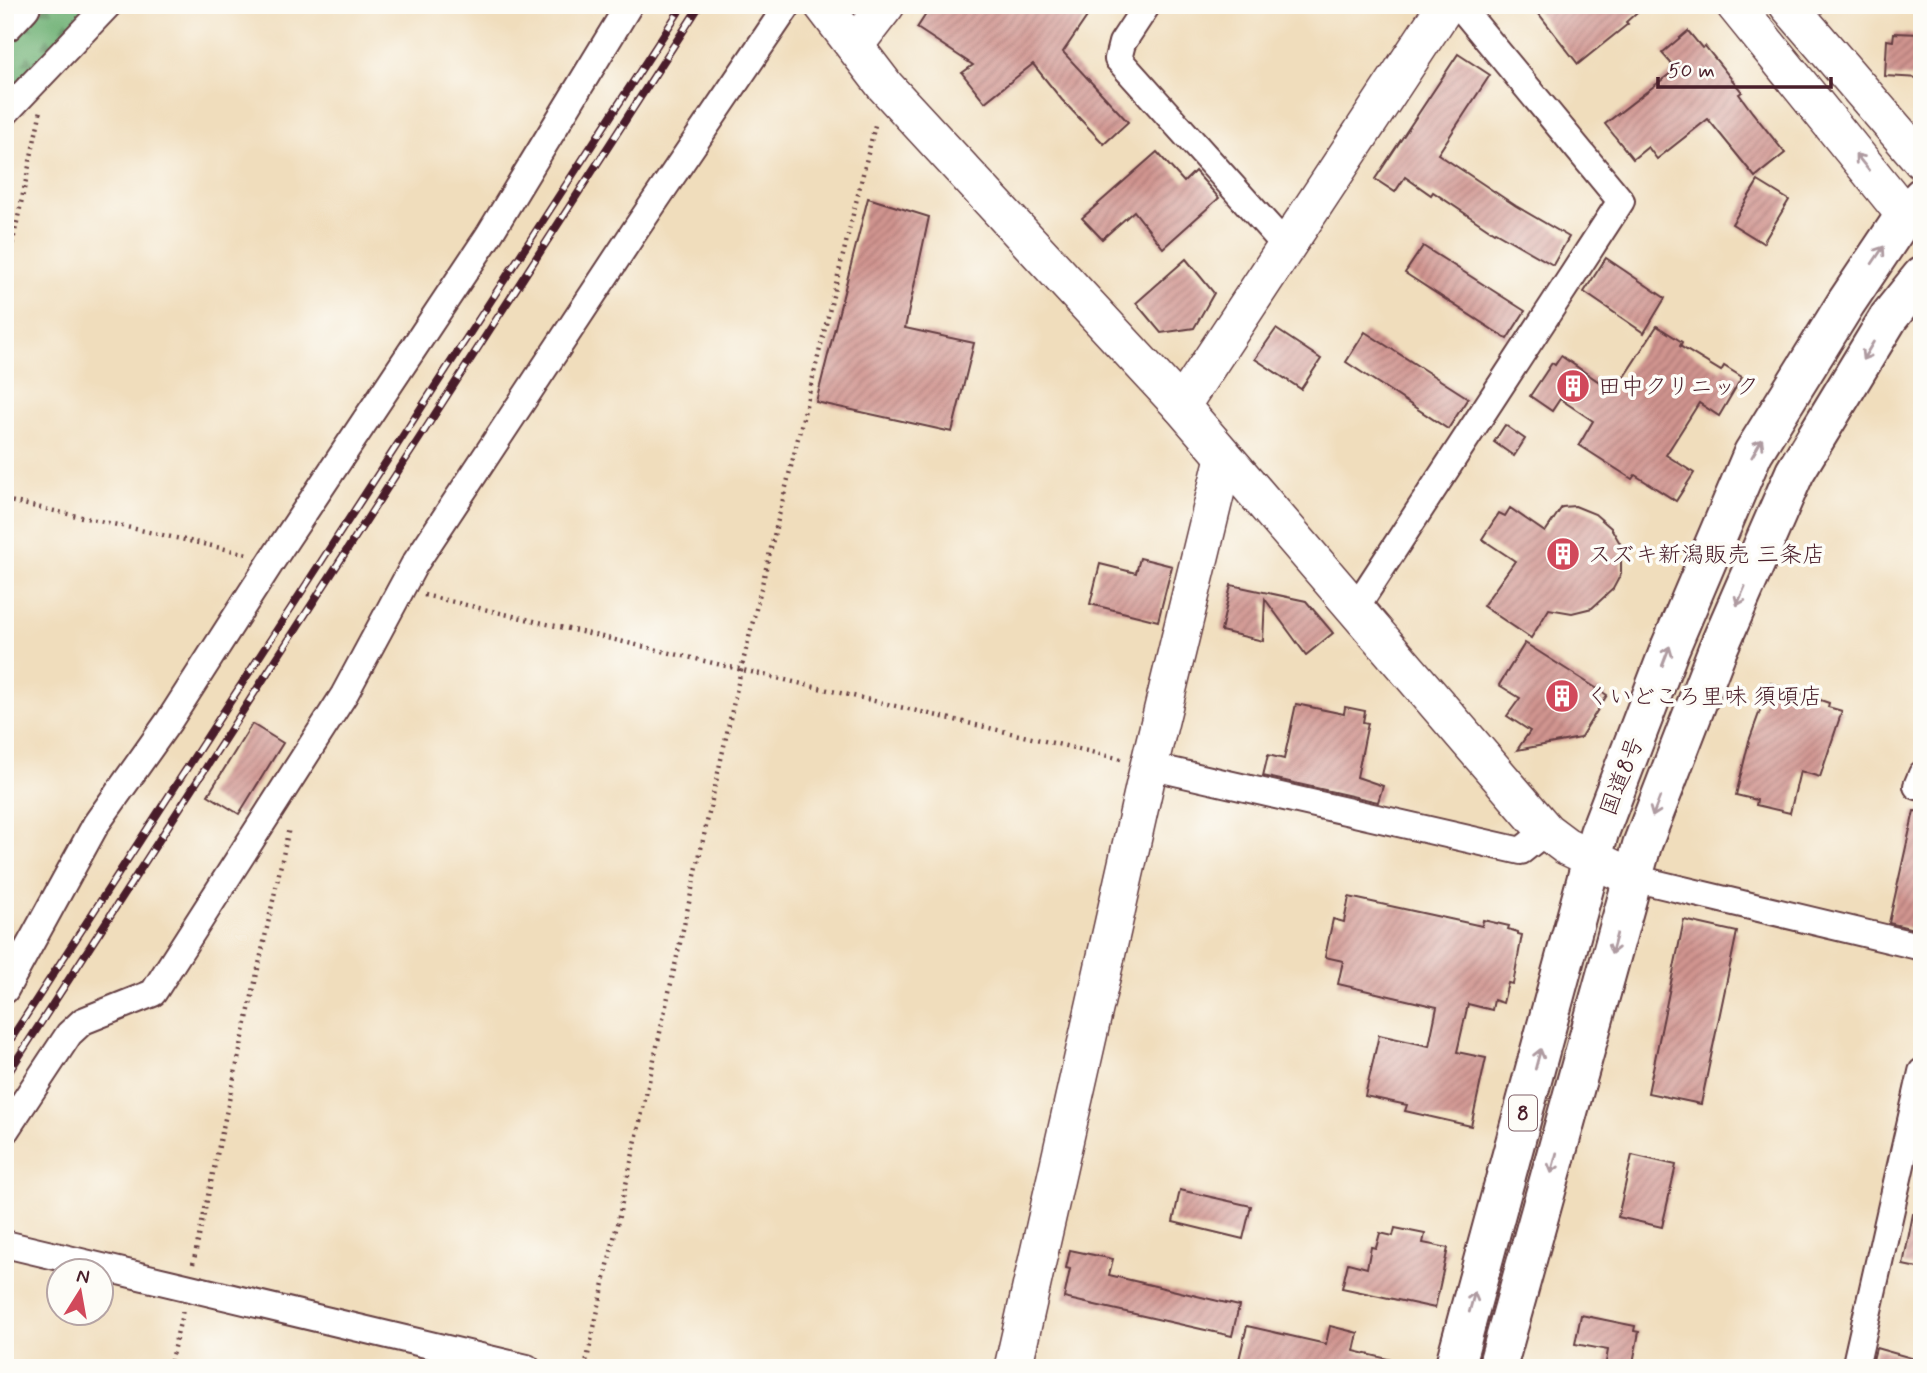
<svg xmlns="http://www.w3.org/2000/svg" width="1927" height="1373" viewBox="0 0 1927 1373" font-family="Mynerve,'Klee One',sans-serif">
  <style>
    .forest { fill: url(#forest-firs); stroke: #5c6850; stroke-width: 2 }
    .building { fill: url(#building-hatch) }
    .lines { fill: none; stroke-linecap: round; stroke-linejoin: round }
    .street-casing { stroke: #633c41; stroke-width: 30 }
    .secondary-casing { stroke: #633c41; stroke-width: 40 }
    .highway-casing { stroke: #633c41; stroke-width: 42 }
    .path { stroke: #633c41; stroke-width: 4.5; stroke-dasharray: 2 5; stroke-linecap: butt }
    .street { stroke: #fff; stroke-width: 26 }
    .secondary { stroke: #fff; stroke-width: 37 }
    .highway { stroke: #fff; stroke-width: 38 }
    .rail-casing { stroke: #4a1f2b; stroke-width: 8 }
    .rail { stroke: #fdfcf7; stroke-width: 5; stroke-dasharray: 16; stroke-linecap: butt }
    .oneway { stroke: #ae9aa0 }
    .labels { text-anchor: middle; stroke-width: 7; stroke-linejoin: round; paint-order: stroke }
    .shield { fill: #fdfcf7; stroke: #806168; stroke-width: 2 }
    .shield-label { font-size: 21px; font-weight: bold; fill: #4a1f2b }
    .poi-label { font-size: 23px; fill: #4a1f2b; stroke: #fdfcf7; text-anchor: start }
    .street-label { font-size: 23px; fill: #4a1f2b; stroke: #fdfcf7 }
  </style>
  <defs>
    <pattern id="forest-firs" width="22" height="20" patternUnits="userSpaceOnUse" patternTransform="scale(1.75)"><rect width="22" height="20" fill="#6eb174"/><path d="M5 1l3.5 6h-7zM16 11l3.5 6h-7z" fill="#5c8f5f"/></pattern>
    <pattern id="building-hatch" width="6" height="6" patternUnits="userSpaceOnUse" patternTransform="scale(1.75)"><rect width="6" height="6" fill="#d0948f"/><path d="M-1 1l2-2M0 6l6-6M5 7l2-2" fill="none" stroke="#ab7875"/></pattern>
  </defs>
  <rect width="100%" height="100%" fill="#fdfcf7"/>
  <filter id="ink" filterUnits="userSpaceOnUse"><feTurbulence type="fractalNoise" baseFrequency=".0143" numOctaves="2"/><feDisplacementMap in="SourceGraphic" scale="14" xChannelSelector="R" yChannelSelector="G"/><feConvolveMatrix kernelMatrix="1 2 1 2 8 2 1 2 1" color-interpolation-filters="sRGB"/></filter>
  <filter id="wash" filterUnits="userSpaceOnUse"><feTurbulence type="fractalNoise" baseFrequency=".00686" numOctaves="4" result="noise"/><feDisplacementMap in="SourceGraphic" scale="28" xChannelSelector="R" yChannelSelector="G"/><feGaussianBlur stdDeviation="1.57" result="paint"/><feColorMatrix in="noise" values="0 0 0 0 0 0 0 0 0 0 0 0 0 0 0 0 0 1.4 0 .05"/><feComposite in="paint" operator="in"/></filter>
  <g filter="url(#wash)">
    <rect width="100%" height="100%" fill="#f0ddbc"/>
    <!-- forest -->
    <polygon class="forest" points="46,5 92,5 5,96 5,50"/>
    <g id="blocks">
      <!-- building -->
      <g class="building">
        <polygon points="932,5 1095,5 1063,52 1128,122 1104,144 1062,100 1033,64 985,102 962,73 973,65 917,28"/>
        <polygon points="1532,5 1645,5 1626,22 1628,24 1578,64"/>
        <polygon points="1688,31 1702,48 1705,46 1742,92 1739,94 1752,112 1785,153 1755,177 1708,119 1657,159 1648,147 1633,159 1605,124 1676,69 1662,53"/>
        <polygon points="1894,33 1922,34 1920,78 1885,76 1887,40 1893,41"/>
        <polygon points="1458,54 1490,75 1438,154 1516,206 1569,237 1553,265 1495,232 1494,233 1433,192 1431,195 1405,177 1395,192 1375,179"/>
        <polygon points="1157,152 1184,182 1195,171 1219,198 1163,248 1134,211 1102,239 1082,218"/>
        <polygon points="1758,181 1789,200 1763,243 1732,224"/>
        <polygon points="868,198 929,217 905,328 974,343 952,432 816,402"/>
        <polygon points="1423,246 1525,311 1507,339 1405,273"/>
        <polygon points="1606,258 1665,298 1644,333 1584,292"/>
        <polygon points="1186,259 1214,293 1194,328 1161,333 1136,303"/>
        <polygon points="1657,326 1682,342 1680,346 1721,371 1724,366 1742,377 1719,416 1699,403 1666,455 1694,473 1676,501 1635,475 1632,479 1579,445 1593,421 1560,399 1552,411 1530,396 1552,363 1555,365 1561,356 1614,392"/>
        <polygon points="1276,329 1321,359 1301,389 1255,359"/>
        <polygon points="1365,332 1468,398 1448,429 1346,362"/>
        <polygon points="1505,425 1525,439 1514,456 1494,442"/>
        <polygon points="1575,506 1595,514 1611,528 1621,545 1621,574 1613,589 1592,608 1572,613 1549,609 1531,638 1483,606 1515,561 1482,539 1499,513 1505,516 1510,508 1545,532 1562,507"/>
        <polygon points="1140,558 1172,566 1158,621 1090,604 1100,564 1136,573"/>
        <polygon points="1231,585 1306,601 1333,633 1306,655 1265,599 1263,641 1221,631"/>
        <polygon points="1525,643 1607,695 1580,738 1517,750 1530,731 1507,716 1520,698 1499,685"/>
        <polygon points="1770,683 1829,703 1828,707 1842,711 1820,777 1800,771 1790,813 1756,805 1757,800 1736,795 1749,741"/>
        <polygon points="1296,704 1344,714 1345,707 1365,711 1363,722 1368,723 1357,777 1383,786 1378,802 1263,776 1268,755 1284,759"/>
        <polygon points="252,724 283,743 239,814 208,795"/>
        <polygon points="1914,811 1922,812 1922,931 1889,923"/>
        <polygon points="1349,897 1482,926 1483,920 1509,926 1508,929 1518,932 1518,934 1522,935 1513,984 1508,983 1503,1003 1494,1000 1492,1010 1468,1004 1457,1052 1486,1058 1471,1126 1405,1111 1407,1105 1365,1096 1379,1035 1429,1046 1437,1007 1338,984 1343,961 1325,957 1333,919 1344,922"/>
        <polygon points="1684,920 1737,932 1701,1104 1648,1093"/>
        <polygon points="1632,1155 1676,1165 1662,1227 1618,1217"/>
        <polygon points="1180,1190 1251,1206 1243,1239 1173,1222"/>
        <polygon points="1913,1214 1922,1214 1922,1269 1903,1265"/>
        <polygon points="1395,1228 1425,1234 1423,1243 1448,1248 1435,1308 1342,1288 1348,1263 1367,1268 1371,1247 1376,1248 1380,1233 1393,1236"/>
        <polygon points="1070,1250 1113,1259 1109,1275 1239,1306 1232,1336 1064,1298 1070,1269 1066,1268"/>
        <polygon points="1581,1315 1635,1326 1634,1331 1639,1332 1632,1368 1605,1368 1608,1350 1575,1344"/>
        <polygon points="1247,1326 1326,1344 1330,1326 1358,1333 1354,1351 1392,1360 1391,1368 1237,1368"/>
        <polygon points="1876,1348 1922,1361 1922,1368 1871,1368"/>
      </g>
    </g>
  </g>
  <g filter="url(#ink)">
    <use href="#blocks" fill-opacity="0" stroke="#633c41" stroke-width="2"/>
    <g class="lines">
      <!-- street casing -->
      <g class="street-casing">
        <g id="street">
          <polyline points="1147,5 1122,43 1118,59 1285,245"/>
          <polyline points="5,113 108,5"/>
          <polyline points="1356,607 1621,201 1459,5"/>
          <polyline points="1149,766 1521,851 1546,831"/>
          <polyline points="1922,774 1917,786 1922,787"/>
          <polyline points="1633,878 1922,947"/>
          <polyline points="5,990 96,824 169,721 273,559 489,235 629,5"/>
          <polyline points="5,1131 69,1034 83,1021 153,993 344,695 414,565 636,229 788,5"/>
          <polyline points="5,1244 527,1368"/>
          <polyline points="1855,1368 1922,1072"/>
        </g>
      </g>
      <!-- secondary casing -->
      <g class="secondary-casing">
        <g id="secondary">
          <polyline points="823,5 885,86 1181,406 1546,831 1566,846 1633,878"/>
          <polyline points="1735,5 1905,215 1922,220"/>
          <polyline points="1788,5 1922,161"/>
          <polyline points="855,45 886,5"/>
          <polyline points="1181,406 1446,5"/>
          <polyline points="1013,1368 1149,766 1224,458"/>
        </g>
      </g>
      <!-- highway casing -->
      <g class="highway-casing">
        <g id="highway">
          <polyline points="5,22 21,5"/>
          <polyline points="1454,1368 1599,833 1670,648 1753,453 1846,303 1905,215 1922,197"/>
          <polyline points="1497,1368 1642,845 1717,651 1795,472 1889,317 1922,276"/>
        </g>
      </g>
      <!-- path -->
      <g class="path">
        <polyline points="5,278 41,110"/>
        <polyline points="5,500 248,554"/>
        <polyline points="424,595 1121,759"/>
        <polyline points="193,1264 289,828"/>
        <polyline points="169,1368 183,1310"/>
        <polyline points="585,1368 741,670 876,121"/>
      </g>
      <!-- street -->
      <use href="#street" class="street"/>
      <!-- secondary -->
      <use href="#secondary" class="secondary"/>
      <!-- highway -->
      <use href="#highway" class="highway"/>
      <!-- rail casing -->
      <g class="rail-casing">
        <g id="rail">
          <polyline points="5,1048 683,5"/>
          <polyline points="5,1078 700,5"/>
        </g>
      </g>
      <!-- rail -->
      <use href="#rail" class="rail"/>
    </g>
    <!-- one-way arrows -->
    <defs><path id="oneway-shaft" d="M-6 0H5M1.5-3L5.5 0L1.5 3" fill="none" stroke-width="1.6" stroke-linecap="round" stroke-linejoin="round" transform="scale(1.75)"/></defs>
    <g class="oneway">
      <use href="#oneway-shaft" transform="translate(1862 162) rotate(-129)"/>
      <use href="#oneway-shaft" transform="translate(1878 255) rotate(-56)"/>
      <use href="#oneway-shaft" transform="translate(1868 351) rotate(121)"/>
      <use href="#oneway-shaft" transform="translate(1757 448) rotate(-60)"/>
      <use href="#oneway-shaft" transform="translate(1741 596) rotate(113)"/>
      <use href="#oneway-shaft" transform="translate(1666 656) rotate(-69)"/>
      <use href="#oneway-shaft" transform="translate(1656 807) rotate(111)"/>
      <use href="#oneway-shaft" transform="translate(1614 944) rotate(105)"/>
      <use href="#oneway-shaft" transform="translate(1538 1059) rotate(-75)"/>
      <use href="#oneway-shaft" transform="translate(1554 1163) rotate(105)"/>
      <use href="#oneway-shaft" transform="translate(1472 1302) rotate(-75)"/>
    </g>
  </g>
  <!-- icons -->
  <defs>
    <g id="building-disc" transform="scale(1.75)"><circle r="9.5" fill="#d1495b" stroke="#fdfcf7"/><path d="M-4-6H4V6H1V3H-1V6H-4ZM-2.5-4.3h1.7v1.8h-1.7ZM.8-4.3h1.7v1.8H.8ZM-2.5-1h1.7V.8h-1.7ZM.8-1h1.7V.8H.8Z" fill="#fff"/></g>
  </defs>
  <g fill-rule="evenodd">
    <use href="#building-disc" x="1573" y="386"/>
    <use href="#building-disc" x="1563" y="554"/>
    <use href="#building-disc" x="1562" y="696"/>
  </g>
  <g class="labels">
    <!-- shield labels -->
    <rect class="shield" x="1509" y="1095.5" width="28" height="35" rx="5"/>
    <g class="shield-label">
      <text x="1523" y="1120">8</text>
    </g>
    <!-- poi labels -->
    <g class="poi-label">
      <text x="1598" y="394">田中クリニック</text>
      <text x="1588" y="562">スズキ新潟販売 三条店</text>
      <text x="1586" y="704">くいどころ里味 須頃店</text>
    </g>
    <!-- street labels -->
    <g class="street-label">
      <text transform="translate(1621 776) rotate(-69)" y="8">国道8号</text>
    </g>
  </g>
  <!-- margin -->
  <rect width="1927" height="1373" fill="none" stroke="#fdfcf7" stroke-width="28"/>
  <!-- north arrow -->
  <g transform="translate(80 1292) rotate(11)"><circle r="33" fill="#fdfcf7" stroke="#b5a4a5" stroke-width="2"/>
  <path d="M0-5L12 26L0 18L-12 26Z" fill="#d1495b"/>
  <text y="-10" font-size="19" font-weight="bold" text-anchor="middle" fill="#4a1f2b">N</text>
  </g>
  <!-- scale -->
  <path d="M1658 77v10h173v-10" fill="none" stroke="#4a1f2b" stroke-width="3.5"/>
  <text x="1668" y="77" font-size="21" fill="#4a1f2b" stroke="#fdfcf7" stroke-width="5" paint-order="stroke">50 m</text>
</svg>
